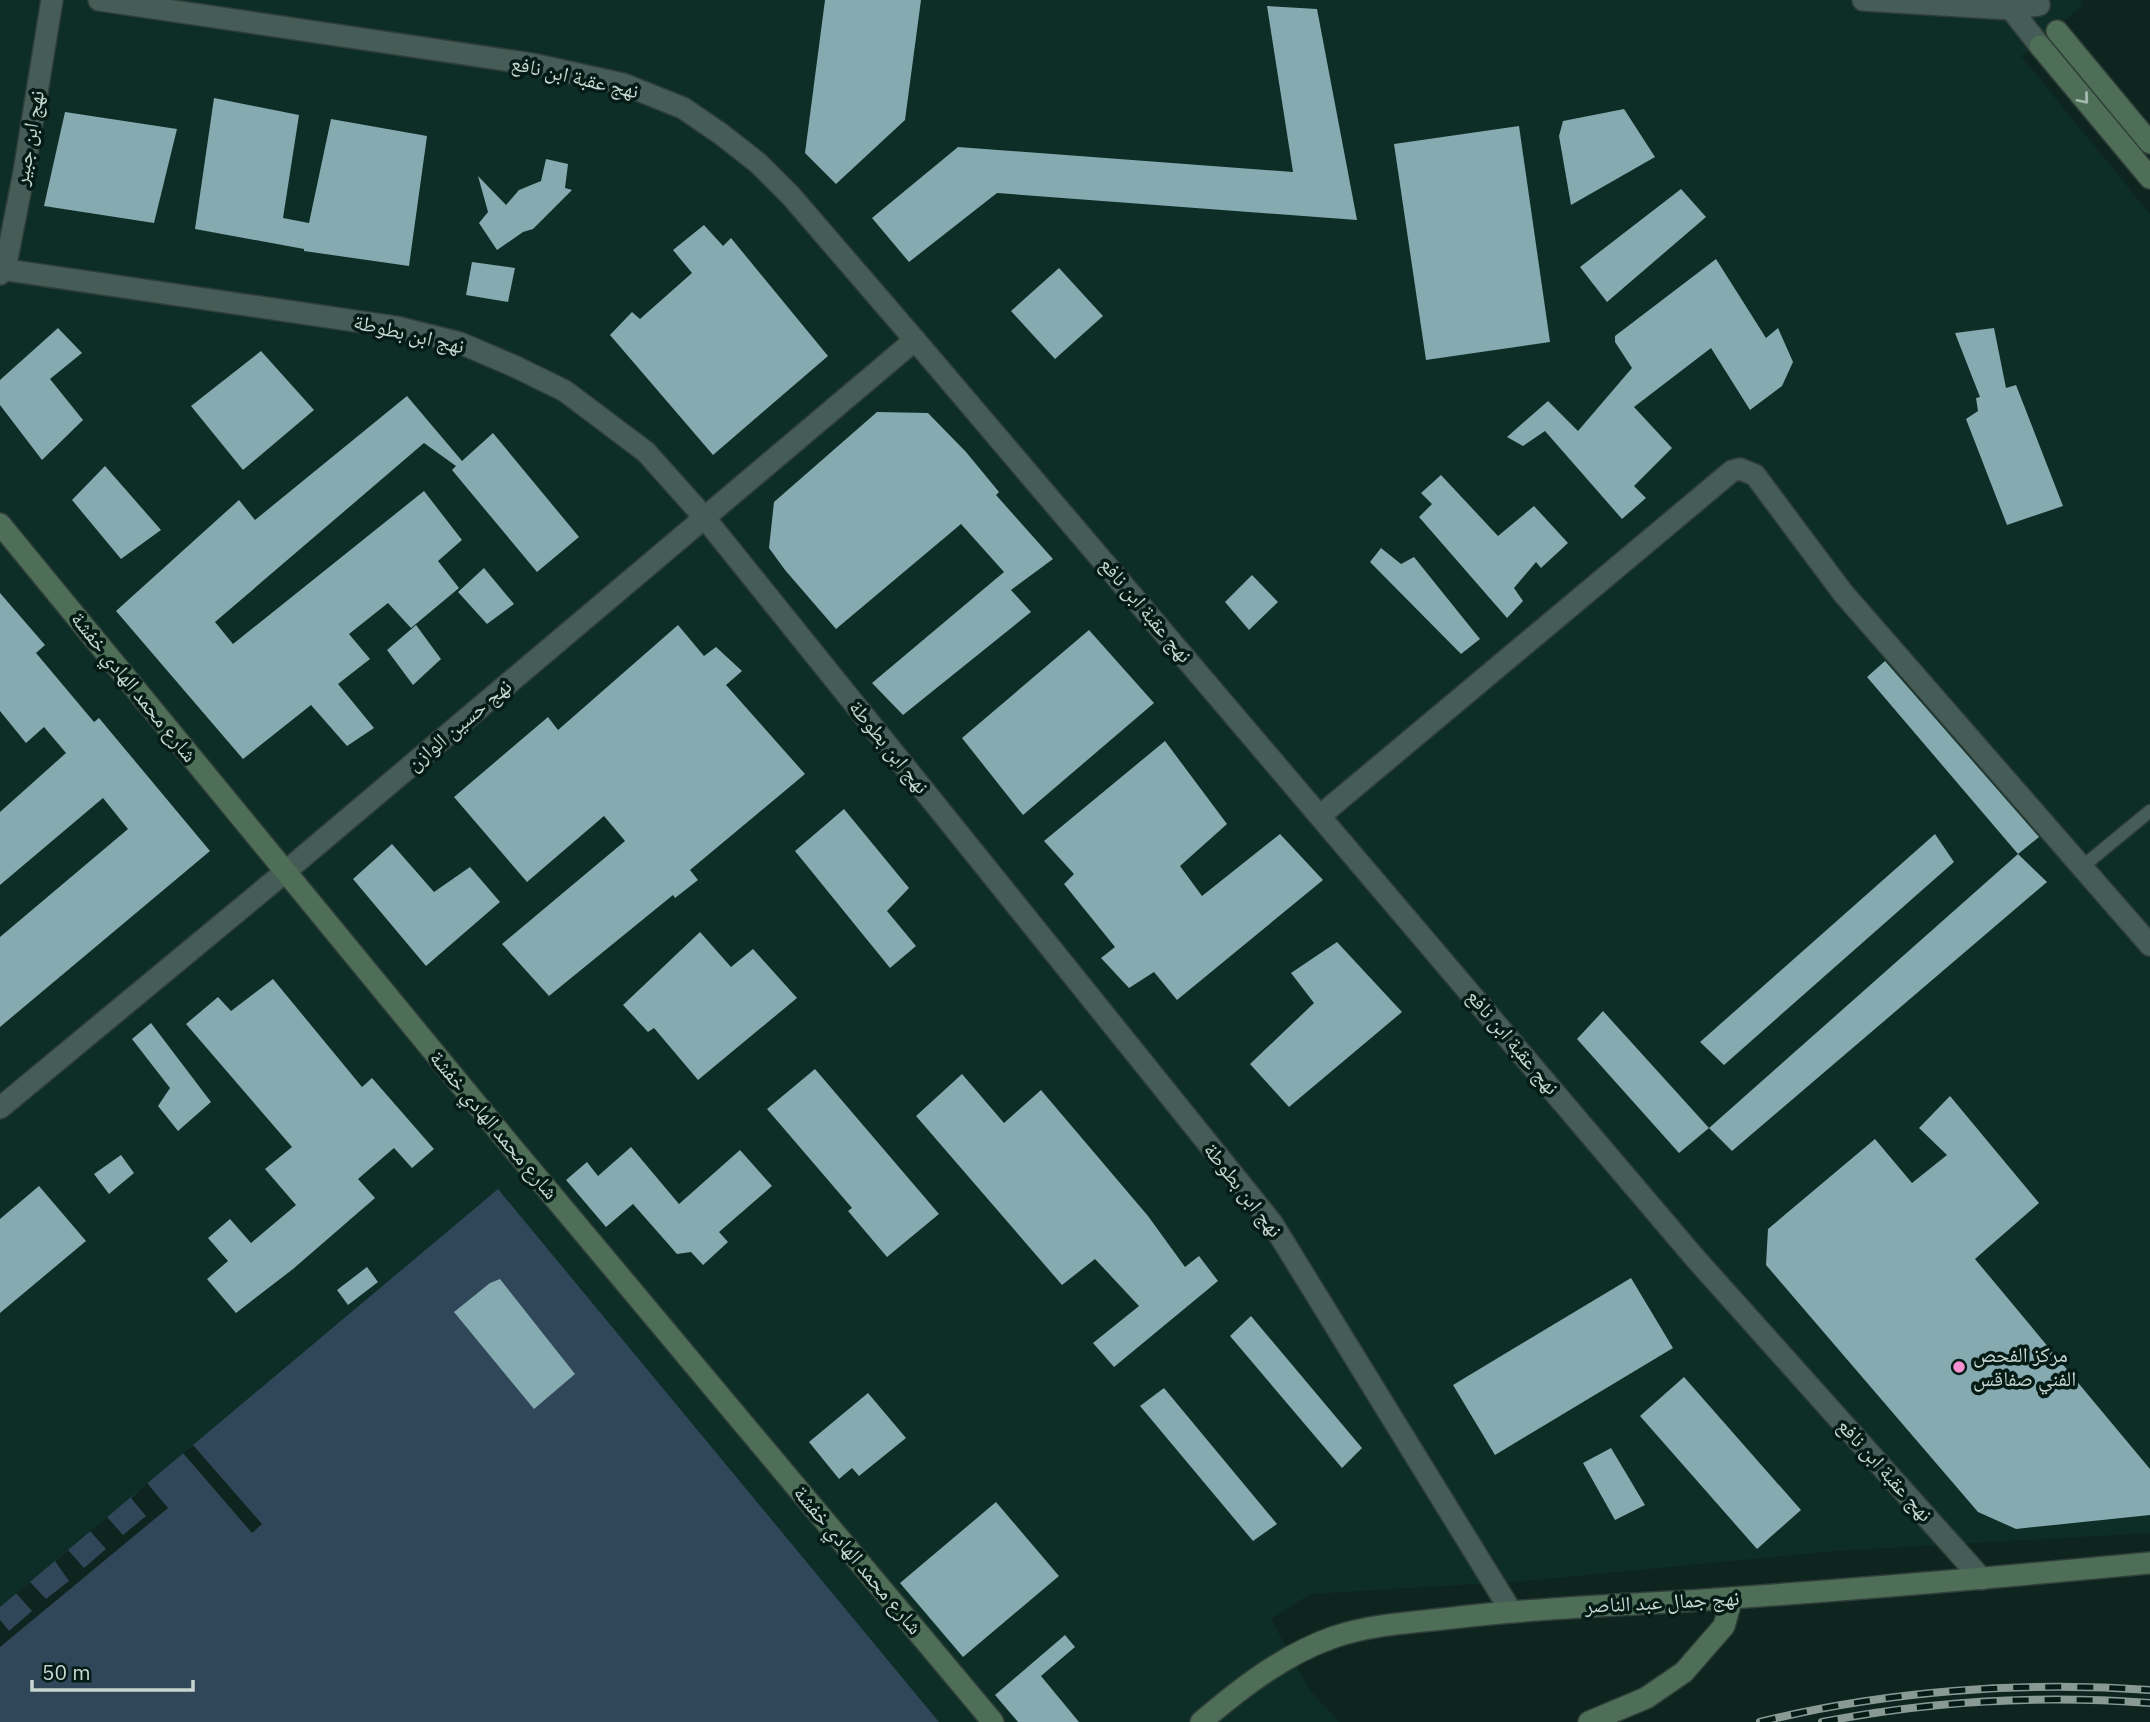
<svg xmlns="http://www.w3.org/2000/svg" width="2150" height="1722" viewBox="0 0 2150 1722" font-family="'IBM Plex Sans','Noto Naskh Arabic',sans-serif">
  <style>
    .built { fill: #0d2e26 }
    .water { fill: #304759 }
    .pier { fill: #0e251f }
    .building { fill: #85aab0 }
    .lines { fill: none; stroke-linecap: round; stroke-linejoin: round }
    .lane-casing { stroke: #303e39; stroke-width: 15 }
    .street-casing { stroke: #303e39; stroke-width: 24 }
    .secondary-casing { stroke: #303e39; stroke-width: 24 }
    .lane { stroke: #455d56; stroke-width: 12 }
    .street { stroke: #455d56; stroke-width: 21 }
    .secondary { stroke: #4e6e57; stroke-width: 21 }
    .rail-casing { stroke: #899a95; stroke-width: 8 }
    .rail { stroke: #051c16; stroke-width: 5; stroke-dasharray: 16; stroke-linecap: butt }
    .oneway { stroke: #a3b7ac }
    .poi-dot { fill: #f590d1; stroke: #051c16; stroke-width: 2.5 }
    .labels { text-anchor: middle; stroke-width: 7; stroke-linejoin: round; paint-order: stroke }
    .street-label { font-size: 21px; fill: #c8d6d1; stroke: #051c16 }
    .poi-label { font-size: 21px; fill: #c8d6d1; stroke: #051c16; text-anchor: start }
  </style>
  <rect width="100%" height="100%" fill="#0e251f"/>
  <!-- built -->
  <polygon class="built" points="0,0 2081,0 2082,6 2021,56 2150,214 2150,1533 1834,1551 1524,1581 1310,1594 1271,1619 1309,1689 1339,1722 939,1722 498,1189 0,1607"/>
  <!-- water -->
  <polygon class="water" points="498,1189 939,1722 0,1722 0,1607"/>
  <!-- pier -->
  <g class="pier">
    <polygon points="193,1445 262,1524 252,1533 183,1453"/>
    <polygon points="147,1483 168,1508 0,1647 0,1620 9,1631 32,1611 16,1593 30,1582 46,1599 69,1581 55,1561 68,1550 84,1568 106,1549 90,1531 107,1517 123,1535 146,1516 131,1498"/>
  </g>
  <!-- building -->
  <g class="building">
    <polygon points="825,0 921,0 905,120 836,184 805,153"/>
    <polygon points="1267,6 1317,9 1357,220 997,193 909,262 872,218 958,147 1293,172"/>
    <polygon points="214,98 299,115 283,218 309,223 331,119 427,136 409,266 304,251 304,249 195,229"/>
    <polygon points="1624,109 1655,157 1571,205 1559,136 1563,121"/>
    <polygon points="65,112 177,129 154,223 44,206"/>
    <polygon points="1519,126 1550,342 1426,360 1394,144"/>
    <polygon points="546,159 568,164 565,188 572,190 533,229 523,232 497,250 479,223 488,212 478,176 506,205 519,190 541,181"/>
    <polygon points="1681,189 1706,217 1607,302 1580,267"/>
    <polygon points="704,225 723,246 731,238 828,356 713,455 610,335 632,312 640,319 692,273 673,250"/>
    <polygon points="1716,259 1766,338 1778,328 1793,362 1782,386 1750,410 1711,348 1634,407 1672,448 1634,486 1646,498 1622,519 1545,431 1523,446 1507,437 1548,401 1578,431 1632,368 1615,342 1615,336"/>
    <polygon points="472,262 515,268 508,302 466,295"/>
    <polygon points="1059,268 1103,316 1055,359 1011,311"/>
    <polygon points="58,328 82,353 50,379 83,420 42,460 0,405 0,380"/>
    <polygon points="1994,328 2006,388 2016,385 2063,506 2007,525 1966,419 1978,411 1976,398 1980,397 1955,333"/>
    <polygon points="261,351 314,410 243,470 191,406"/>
    <polygon points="407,396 462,461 493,433 579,537 537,572 452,470 456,466 424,443 215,622 233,644 424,491 462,540 438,561 459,588 411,628 388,603 349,634 370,659 338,684 374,728 347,746 311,705 243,759 116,611 239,500 255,520"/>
    <polygon points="877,412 928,413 966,452 999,492 996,495 1053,559 1011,590 1031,612 903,715 872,683 1004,572 961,524 836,629 785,570 769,548 774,502"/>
    <polygon points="105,466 161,530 121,559 72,500"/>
    <polygon points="1441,475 1498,536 1534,506 1568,543 1541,568 1536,562 1514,588 1523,601 1507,618 1419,517 1432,504 1421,493"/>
    <polygon points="1381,548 1401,564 1414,557 1480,639 1461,654 1370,562"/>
    <polygon points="484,568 514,604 487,624 458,592"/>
    <polygon points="1252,575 1278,602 1249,630 1225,602"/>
    <polygon points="0,593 45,645 36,653 94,722 99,718 210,851 0,1027 0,937 128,829 103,798 0,885 0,812 66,753 44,727 26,743 0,711"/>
    <polygon points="416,625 441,659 413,685 387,650"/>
    <polygon points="678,625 704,656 716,647 742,671 726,685 805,774 690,870 698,880 675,898 673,895 549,996 502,944 625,841 604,816 527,882 454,797 548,717 558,730"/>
    <polygon points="1089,630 1154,703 1023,815 962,738"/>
    <polygon points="1885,661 2039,837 2018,854 1867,677"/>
    <polygon points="1165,741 1227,824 1180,866 1202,896 1280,834 1323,880 1177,1000 1154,972 1129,988 1101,958 1115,947 1064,884 1074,874 1044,841"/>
    <polygon points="844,809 909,888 887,911 916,946 890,968 795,851"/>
    <polygon points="1935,834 1954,862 1724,1065 1700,1042"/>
    <polygon points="392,844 434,892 470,867 500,902 426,966 353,879"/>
    <polygon points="2018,854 2047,882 1732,1151 1709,1128"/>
    <polygon points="700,932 731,967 753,949 797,998 698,1080 654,1028 648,1032 623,1005"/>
    <polygon points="1337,942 1402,1012 1289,1107 1250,1064 1314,1003 1291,973"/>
    <polygon points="273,979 362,1087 372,1078 434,1149 412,1168 394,1148 358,1179 375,1198 293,1269 236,1313 207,1279 228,1261 208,1238 230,1219 251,1243 296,1205 265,1169 292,1147 186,1024 218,997 231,1011"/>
    <polygon points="1603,1011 1709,1128 1679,1153 1577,1039"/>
    <polygon points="151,1023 211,1102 178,1131 158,1106 170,1088 132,1039"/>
    <polygon points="815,1069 939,1214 887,1257 848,1211 852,1208 767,1109"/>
    <polygon points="962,1074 1004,1123 1041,1090 1148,1216 1185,1267 1199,1256 1218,1281 1114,1367 1093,1343 1139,1306 1095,1259 1062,1285 916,1116"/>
    <polygon points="1950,1096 2039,1203 1975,1259 2150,1469 2150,1515 2016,1529 1978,1512 1766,1265 1768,1229 1875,1139 1912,1183 1947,1155 1919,1128"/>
    <polygon points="631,1147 679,1204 740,1150 772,1186 719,1232 728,1242 703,1265 691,1252 677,1254 633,1204 606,1227 566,1180 587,1162 598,1176"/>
    <polygon points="121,1155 134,1173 109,1194 94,1174"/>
    <polygon points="39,1186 86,1241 0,1313 0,1219"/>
    <polygon points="367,1267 378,1282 348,1305 337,1290"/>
    <polygon points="1631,1278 1673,1348 1495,1455 1453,1385"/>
    <polygon points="500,1279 575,1374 534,1409 454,1312 490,1283"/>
    <polygon points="1251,1316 1362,1448 1342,1468 1230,1336"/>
    <polygon points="1684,1377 1801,1510 1757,1549 1640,1416"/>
    <polygon points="1164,1388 1277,1524 1253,1541 1140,1406"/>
    <polygon points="868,1393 906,1438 859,1476 852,1468 839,1479 809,1442"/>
    <polygon points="1611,1448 1645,1505 1615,1520 1583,1463"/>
    <polygon points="996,1502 1059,1576 963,1657 900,1583"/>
    <polygon points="1065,1635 1075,1647 1041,1676 1079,1722 1018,1722 995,1695"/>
  </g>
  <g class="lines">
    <!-- lane casing -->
    <g class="lane-casing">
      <polyline id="lane" points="2082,867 2150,811"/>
    </g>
    <!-- street casing -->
    <g class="street-casing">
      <g id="street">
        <polyline points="99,0 532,64 623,84 683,108 721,134 758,163 791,196 915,340 1695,1258 1982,1579"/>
        <polyline points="1863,0 2009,9 2039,5"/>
        <polyline points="2004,0 2040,46"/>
        <polyline points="0,269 396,327 460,343 514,366 565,391 646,452 704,517 1272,1223 1511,1611"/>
        <polyline points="0,274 5,269 24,172 52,0"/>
        <polyline points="1321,815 1732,471 1740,469 1755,475 1843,593 2150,945"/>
        <polyline points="0,1108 285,872 915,340"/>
      </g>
    </g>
    <!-- secondary casing -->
    <g class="secondary-casing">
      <g id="secondary">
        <polyline points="2057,31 2150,143"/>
        <polyline points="2040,46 2150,178"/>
        <polyline points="0,524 506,1140 993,1722"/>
        <path d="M 1201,1722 C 1241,1688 1283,1655 1334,1637 C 1369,1625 1406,1623 1443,1619 C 1519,1610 1594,1606 1670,1602 C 1830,1592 1990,1578 2150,1563"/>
        <polyline points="1589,1722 1646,1698 1684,1672 1724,1626 1732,1598"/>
      </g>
    </g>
    <!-- lane -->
    <use href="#lane" class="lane"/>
    <!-- street -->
    <use href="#street" class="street"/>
    <!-- secondary -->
    <use href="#secondary" class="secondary"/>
    <!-- rail casing -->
    <g class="rail-casing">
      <g id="rail">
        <path d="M 1760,1722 C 1884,1691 2022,1681 2150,1690"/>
        <path d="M 1822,1722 C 1929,1701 2041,1695 2150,1703"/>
      </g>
    </g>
    <!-- rail -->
    <use href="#rail" class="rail"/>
  </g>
  <!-- one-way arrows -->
  <defs><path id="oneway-chevron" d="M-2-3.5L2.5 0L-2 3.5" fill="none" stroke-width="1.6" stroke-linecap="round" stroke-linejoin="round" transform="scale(1.75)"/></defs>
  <use class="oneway" href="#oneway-chevron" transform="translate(2084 99) rotate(50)"/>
  <!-- markers -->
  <circle class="poi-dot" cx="1959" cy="1367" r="7"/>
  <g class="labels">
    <!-- street labels -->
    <g class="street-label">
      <text transform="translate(575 77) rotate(13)" y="7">نهج عقبة ابن نافع</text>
      <text transform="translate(29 138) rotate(-80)" y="7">نهج ابن جبير</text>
      <text transform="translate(409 334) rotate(13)" y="7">نهج ابن بطوطة</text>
      <text transform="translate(1146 610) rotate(50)" y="7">نهج عقبة ابن نافع</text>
      <text transform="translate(134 687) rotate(51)" y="7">شارع محمد الهادي خفشة</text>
      <text transform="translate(459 725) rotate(-40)" y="7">نهج حسين الوازن</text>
      <text transform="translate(889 747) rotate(51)" y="7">نهج ابن بطوطة</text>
      <text transform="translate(1513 1042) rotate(50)" y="7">نهج عقبة ابن نافع</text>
      <text transform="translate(494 1125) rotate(50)" y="7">شارع محمد الهادي خفشة</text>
      <text transform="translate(1243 1190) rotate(52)" y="7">نهج ابن بطوطة</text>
      <text transform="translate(1885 1470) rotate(48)" y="7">نهج عقبة ابن نافع</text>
      <text transform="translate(858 1560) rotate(50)" y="7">شارع محمد الهادي خفشة</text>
      <text transform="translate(1662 1602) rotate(-3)" y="7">نهج جمال عبد الناصر</text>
    </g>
    <!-- poi labels -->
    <g class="poi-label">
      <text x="1973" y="1362">مركز الفحص<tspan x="1973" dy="24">الفني صفاقس</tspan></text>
    </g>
  </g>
  <!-- scale -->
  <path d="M32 1680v10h161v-10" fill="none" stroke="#c8d6d1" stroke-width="3.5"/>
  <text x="42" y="1680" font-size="21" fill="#c8d6d1" stroke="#051c16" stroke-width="5" paint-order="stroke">50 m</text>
</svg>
